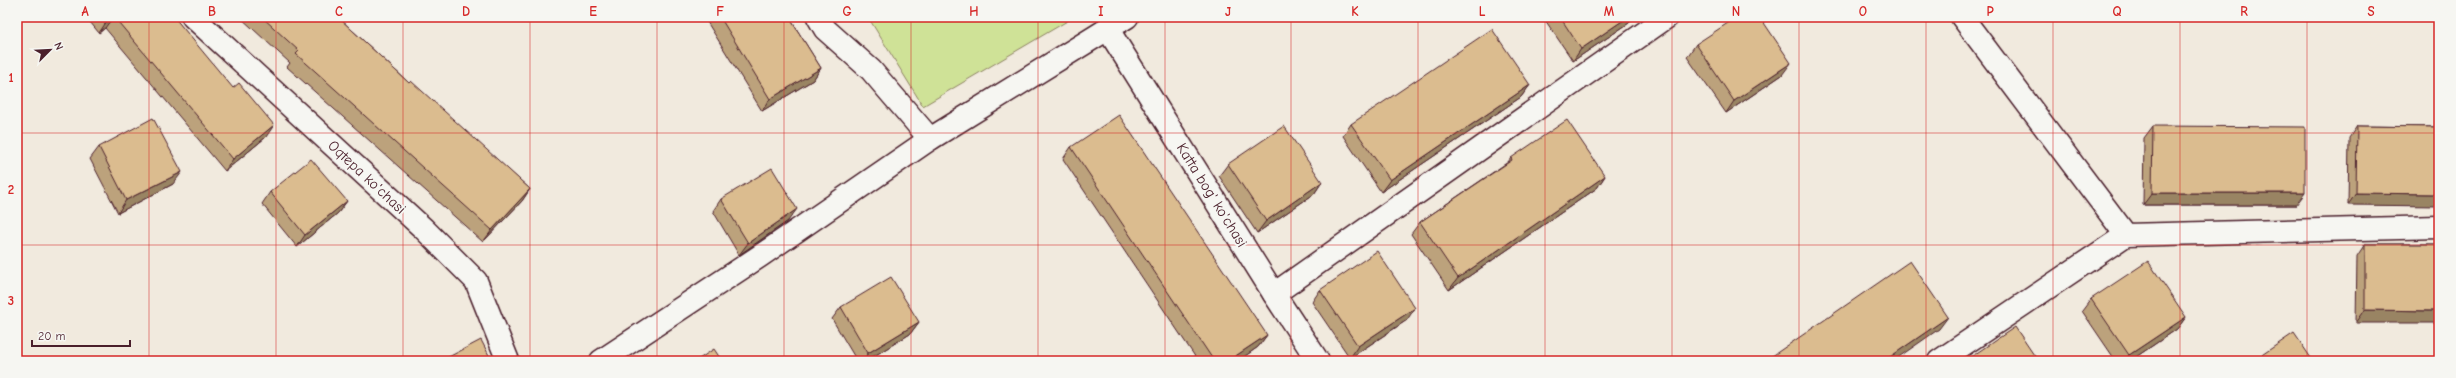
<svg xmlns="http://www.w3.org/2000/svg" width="2456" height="378" viewBox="0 0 2456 378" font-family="'Comic Neue',sans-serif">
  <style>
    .green { fill: #cfe297; stroke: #8c8061 }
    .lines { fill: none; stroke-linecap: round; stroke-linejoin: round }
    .minor-casing { stroke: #4a1f2b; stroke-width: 25 }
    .secondary-casing { stroke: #4a1f2b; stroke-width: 25 }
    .minor { stroke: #f6f6f2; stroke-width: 22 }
    .secondary { stroke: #f6f6f2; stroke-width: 22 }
    .wall { fill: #bca27b; stroke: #4a1f2b }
    .shaded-wall { fill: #998464; stroke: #4a1f2b }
    .building { fill: #dbbc8f; stroke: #4a1f2b }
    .grid { fill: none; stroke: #d62828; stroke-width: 1; stroke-opacity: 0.55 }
    .labels { text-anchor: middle; stroke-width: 4; stroke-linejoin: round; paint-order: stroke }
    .street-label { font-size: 15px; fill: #4a1f2b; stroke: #f6f6f2 }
    .neatline { fill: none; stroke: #d62828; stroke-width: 1.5 }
    .grid-label { font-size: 13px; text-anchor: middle; font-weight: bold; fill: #d62828 }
  </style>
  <rect width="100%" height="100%" fill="#f1eade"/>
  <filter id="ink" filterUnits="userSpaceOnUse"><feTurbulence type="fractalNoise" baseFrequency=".025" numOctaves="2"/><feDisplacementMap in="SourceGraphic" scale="8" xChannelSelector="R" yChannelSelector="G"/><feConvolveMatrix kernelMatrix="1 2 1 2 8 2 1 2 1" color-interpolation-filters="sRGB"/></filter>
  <g filter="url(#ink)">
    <!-- green -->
    <polygon class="green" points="868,17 1074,17 923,106"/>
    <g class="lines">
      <!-- minor casing -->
      <g class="minor-casing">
        <g id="minor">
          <polyline points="193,17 424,229 476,281 508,361"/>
          <polyline points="818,17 825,29 871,70 930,139"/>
          <polyline points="1962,17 2126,235"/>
          <polyline points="1107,28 1274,294 1318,361"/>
          <polyline points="1274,294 1667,17"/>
          <polyline points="1939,361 2126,235 2439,227"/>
        </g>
      </g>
      <!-- secondary casing -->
      <g class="secondary-casing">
        <polyline id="secondary" points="601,361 760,256 930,139 1127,17"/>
      </g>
      <!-- minor -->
      <use href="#minor" class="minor"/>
      <!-- secondary -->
      <use href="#secondary" class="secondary"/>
    </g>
    <!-- wall -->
    <g class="wall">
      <polygon points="86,17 174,17 266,137 225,171 105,28 99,33"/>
      <polygon points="240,17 338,17 409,83 530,189 522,201 483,242 287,67 290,63"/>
      <polygon points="704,17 789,17 821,68 813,80 762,111"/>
      <polygon points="1543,17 1633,17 1629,23 1573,61"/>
      <polygon points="1696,44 1782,75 1726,113 1687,57"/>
      <polygon points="1530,85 1521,97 1381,192 1343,136 1351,124"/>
      <polygon points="2153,126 2296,205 2143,205 2144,138"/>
      <polygon points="2357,126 2439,127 2348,205 2349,138"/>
      <polygon points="99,147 173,184 118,213 90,159"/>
      <polygon points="1071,147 1267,335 1258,347 1238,361 1198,361 1063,159"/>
      <polygon points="1511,158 1605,176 1597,188 1449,290 1411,234 1420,222 1508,162"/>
      <polygon points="1228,164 1322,182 1314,194 1257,233 1219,176"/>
      <polygon points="270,192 347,201 338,213 297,247 262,204"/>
      <polygon points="721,199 788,221 739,255 713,211"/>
      <polygon points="2365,244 2439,244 2356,323 2357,256"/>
      <polygon points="1320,290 1407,320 1350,358 1312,302"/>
      <polygon points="2091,299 2186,317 2177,329 2130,361 2116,361 2082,311"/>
      <polygon points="841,307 919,322 910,334 866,361 857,361 832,319"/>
    </g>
    <!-- shaded-wall -->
    <g class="shaded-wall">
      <polygon points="112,17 113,17 105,28 99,33 107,21"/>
      <polygon points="1628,17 1633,17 1629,23 1573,61 1581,49"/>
      <polygon points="1791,63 1782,75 1726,113 1734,101"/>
      <polygon points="821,68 813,80 762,111 770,99"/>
      <polygon points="1530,85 1521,97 1381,192 1390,180"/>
      <polygon points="274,125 266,137 225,171 233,159"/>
      <polygon points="182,172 173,184 118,213 126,200"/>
      <polygon points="1605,176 1597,188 1449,290 1458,278"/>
      <polygon points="1322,182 1314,194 1257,233 1266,221"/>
      <polygon points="530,189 522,201 483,242 492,230"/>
      <polygon points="2152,193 2305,193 2296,205 2143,205"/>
      <polygon points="2356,193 2439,194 2439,206 2348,205"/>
      <polygon points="347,201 338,213 297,247 305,235"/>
      <polygon points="797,209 788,221 739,255 748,243"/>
      <polygon points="1415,308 1407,320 1350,358 1358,346"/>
      <polygon points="2365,310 2439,311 2439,323 2356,323"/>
      <polygon points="1948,317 1939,329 1893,361 1884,361"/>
      <polygon points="2186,317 2177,329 2130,361 2125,361 2129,355"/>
      <polygon points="919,322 910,334 866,361 863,361 868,353"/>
      <polygon points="1267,335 1258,347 1238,361 1228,361"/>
    </g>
    <!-- building -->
    <g class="building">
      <polygon points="104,17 112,17 107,21"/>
      <polygon points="114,17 174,17 233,88 239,83 274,125 233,159"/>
      <polygon points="262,17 338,17 409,83 411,81 530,189 492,230 296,54 299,51"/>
      <polygon points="720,17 789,17 821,68 770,99"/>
      <polygon points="1560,17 1628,17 1581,49"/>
      <polygon points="1737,17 1760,17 1791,63 1734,101 1696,44"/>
      <polygon points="1492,29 1530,85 1390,180 1351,124"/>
      <polygon points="1119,115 1267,335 1228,361 1214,361 1071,147"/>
      <polygon points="153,118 182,172 126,200 99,147"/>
      <polygon points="1567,120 1605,176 1458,278 1420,222 1512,160 1511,158"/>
      <polygon points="1284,126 1322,182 1266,221 1228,164"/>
      <polygon points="2153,126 2305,127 2305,193 2152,193"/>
      <polygon points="2357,126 2439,127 2439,194 2356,193"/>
      <polygon points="311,159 347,201 305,235 270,192"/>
      <polygon points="772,168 797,209 748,243 721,199"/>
      <polygon points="2365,244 2439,244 2439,311 2365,310"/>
      <polygon points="1377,251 1415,308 1358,346 1320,290"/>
      <polygon points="1910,261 1948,317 1884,361 1765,361"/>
      <polygon points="2148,261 2186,317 2129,355 2091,299"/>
      <polygon points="891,277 919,322 868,353 841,307"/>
      <polygon points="2015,327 2038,361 1965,361"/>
      <polygon points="2294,333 2313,361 2253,361"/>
      <polygon points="481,340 492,361 441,361"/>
      <polygon points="714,349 722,361 696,361"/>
    </g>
  </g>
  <!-- grid -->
  <path class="grid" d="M 149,17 L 149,361M 276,17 L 276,361M 403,17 L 403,361M 530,17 L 530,361M 657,17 L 657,361M 784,17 L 784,361M 911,17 L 911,361M 1038,17 L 1038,361M 1165,17 L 1165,361M 1291,17 L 1291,361M 1418,17 L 1418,361M 1545,17 L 1545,361M 1672,17 L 1672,361M 1799,17 L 1799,361M 1926,17 L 1926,361M 2053,17 L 2053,361M 2180,17 L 2180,361M 2307,17 L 2307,361M 17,133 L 2439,133M 17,245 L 2439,245"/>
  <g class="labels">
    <!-- street labels -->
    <g class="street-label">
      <text transform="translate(367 177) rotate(43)" y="5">Oqtepa ko'chasi</text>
      <text transform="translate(1212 195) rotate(58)" y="5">Katta bog' ko'chasi</text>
    </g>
  </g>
  <!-- margin -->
  <rect width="2456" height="378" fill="none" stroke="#f6f6f2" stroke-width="44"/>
  <!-- north arrow -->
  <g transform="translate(50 50) rotate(66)" stroke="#f6f6f2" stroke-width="3" paint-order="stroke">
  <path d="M0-3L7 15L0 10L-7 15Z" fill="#4a1f2b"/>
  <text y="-6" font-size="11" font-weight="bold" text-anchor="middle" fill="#4a1f2b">N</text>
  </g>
  <!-- scale -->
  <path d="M32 340v6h98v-6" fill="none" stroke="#4a1f2b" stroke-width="2"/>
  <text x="38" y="340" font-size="12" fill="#4a1f2b" stroke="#f6f6f2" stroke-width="3" paint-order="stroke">20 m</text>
  <rect x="22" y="22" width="2412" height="334" class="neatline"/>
  <g class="grid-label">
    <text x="85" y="16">A</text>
    <text x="212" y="16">B</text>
    <text x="339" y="16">C</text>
    <text x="466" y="16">D</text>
    <text x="593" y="16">E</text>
    <text x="720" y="16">F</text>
    <text x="847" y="16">G</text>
    <text x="974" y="16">H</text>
    <text x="1101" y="16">I</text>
    <text x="1228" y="16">J</text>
    <text x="1355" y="16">K</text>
    <text x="1482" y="16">L</text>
    <text x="1609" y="16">M</text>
    <text x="1736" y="16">N</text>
    <text x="1863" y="16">O</text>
    <text x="1990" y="16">P</text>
    <text x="2117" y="16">Q</text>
    <text x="2244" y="16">R</text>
    <text x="2371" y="16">S</text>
    <text x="11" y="82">1</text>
    <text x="11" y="194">2</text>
    <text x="11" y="305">3</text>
  </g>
</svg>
